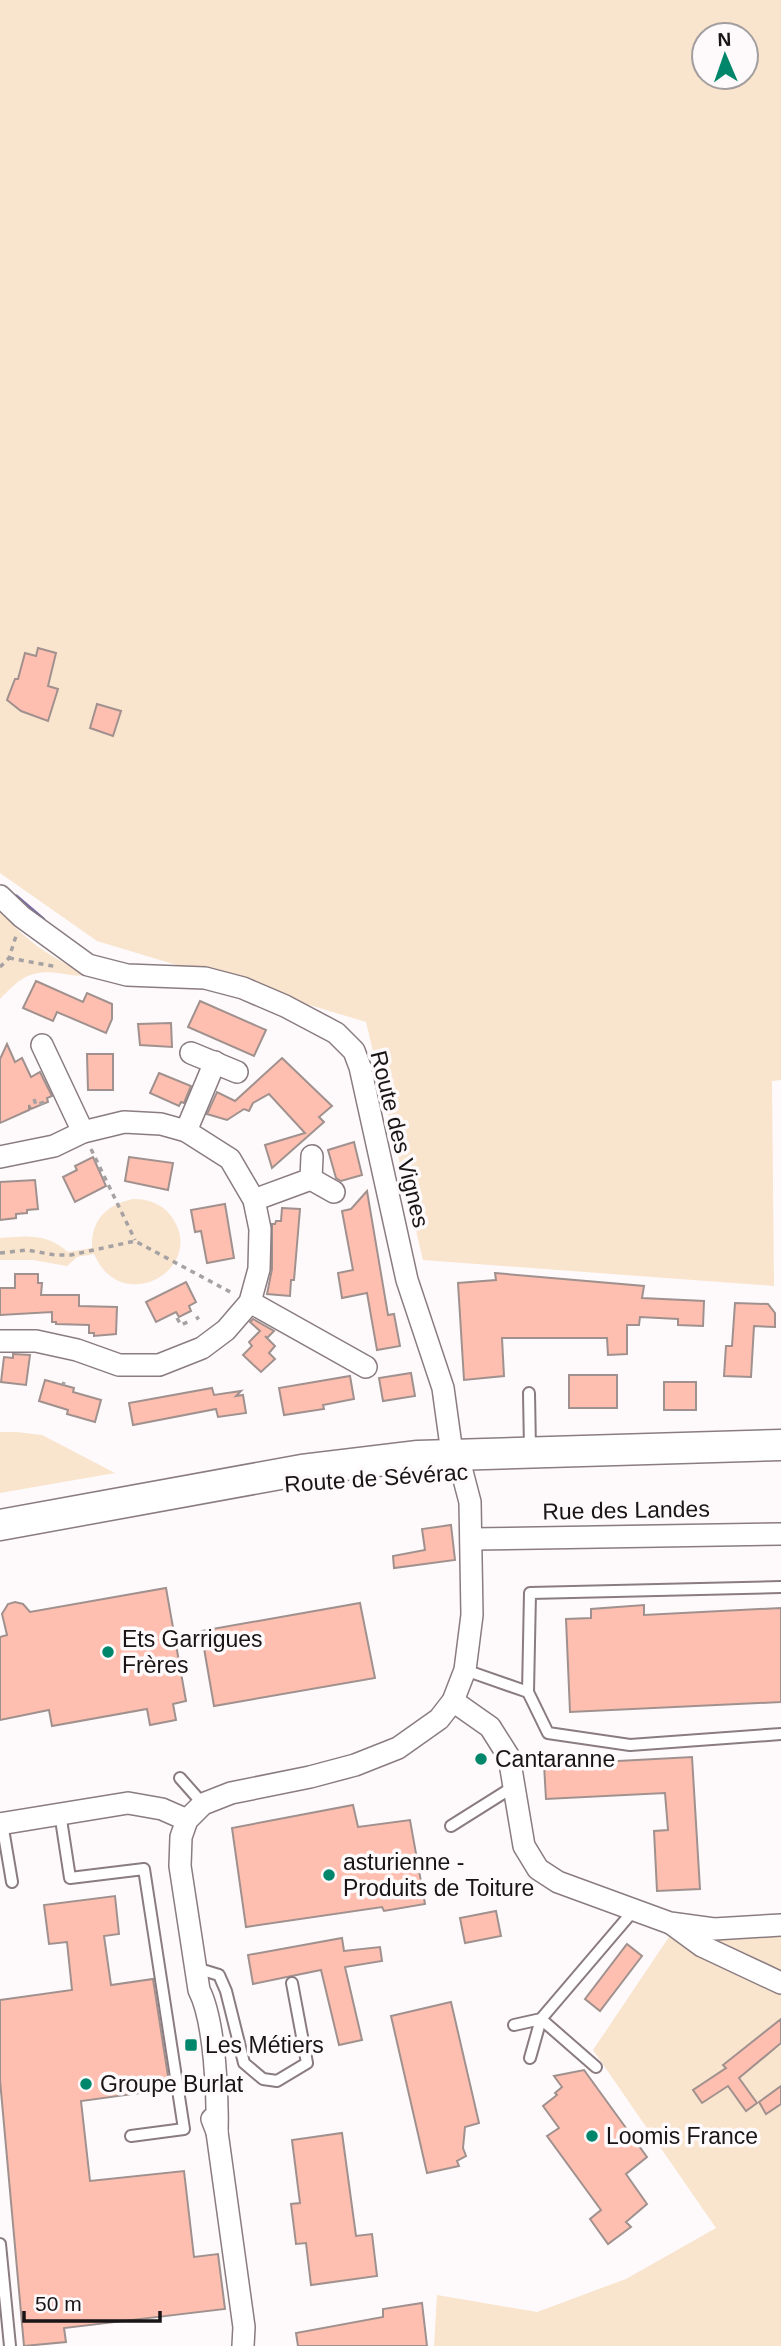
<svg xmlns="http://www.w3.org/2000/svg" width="781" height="2346" viewBox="0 0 781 2346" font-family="Arial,sans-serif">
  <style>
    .green { fill: #f9e4cd; fill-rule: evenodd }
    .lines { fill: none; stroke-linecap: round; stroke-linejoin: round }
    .stream { stroke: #776ba9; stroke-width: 5 }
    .building { fill: #febfb0; stroke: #a0918e; stroke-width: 2 }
    .service-casing { stroke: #8a7c80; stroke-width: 14 }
    .minor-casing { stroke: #8a7c80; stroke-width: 24 }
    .secondary-casing { stroke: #8a7c80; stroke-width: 33 }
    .path { stroke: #a6a2a3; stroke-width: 3.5; stroke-dasharray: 5 5; stroke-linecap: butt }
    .service { stroke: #fff; stroke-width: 10 }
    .minor { stroke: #fff; stroke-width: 21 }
    .secondary { stroke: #fff; stroke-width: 30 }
    .poi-dot { fill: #00866a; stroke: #fefafb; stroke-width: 2.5 }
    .labels { text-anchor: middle; stroke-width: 7; stroke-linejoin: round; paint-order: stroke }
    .street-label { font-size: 23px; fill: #191415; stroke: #fefafb }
    .poi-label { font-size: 23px; fill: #191415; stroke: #fefafb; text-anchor: start }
  </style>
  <rect width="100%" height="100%" fill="#fefafb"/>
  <!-- green -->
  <g class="green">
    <path d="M 0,0 L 781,0 L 781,1080 L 772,1081 L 774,1286 L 423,1260 L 366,1022 L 97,941 L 0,873 ZM 704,35 L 746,35 L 746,77 L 704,77 Z"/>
    <path d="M 0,911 C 27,942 49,956 86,974 C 78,977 72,975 64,974 C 32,968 21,977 0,999 Z"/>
    <path d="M 133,1199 C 148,1199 161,1203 171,1216 C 209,1267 122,1319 94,1254 L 77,1257 L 67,1266 L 33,1260 L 0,1260 L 0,1238 C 27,1236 46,1233 68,1252 L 92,1248 C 91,1220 106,1205 133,1199 Z"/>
    <polygon points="0,1432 16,1432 42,1435 115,1473 0,1493"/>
    <polygon points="781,1936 781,2346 434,2346 437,2295 537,2312 626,2279 716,2228 593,2050 669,1937"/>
  </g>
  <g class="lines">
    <!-- stream -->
    <polyline class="stream" points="16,897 43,920"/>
  </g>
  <!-- building -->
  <g class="building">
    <polygon points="38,648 56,653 48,686 58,689 48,721 21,711 7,700 15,679 18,679 25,653 36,656"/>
    <polygon points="97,704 121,711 113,736 90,728"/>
    <polygon points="36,981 83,1002 87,993 112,1004 112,1019 106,1033 57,1012 53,1021 23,1008"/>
    <polygon points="200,1001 266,1030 254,1056 188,1027"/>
    <polygon points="171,1023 172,1047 140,1045 138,1024"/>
    <polygon points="7,1044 15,1062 22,1058 31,1077 40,1072 52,1096 47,1098 48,1102 31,1109 29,1105 29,1110 0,1123 0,1059"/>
    <polygon points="87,1054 113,1054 113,1090 88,1090"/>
    <polygon points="282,1058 332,1106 319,1117 324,1122 272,1168 265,1145 305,1133 269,1094 253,1103 249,1111 244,1109 227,1120 207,1114 217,1092 235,1101"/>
    <polygon points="159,1073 191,1086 184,1103 181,1102 179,1106 150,1093"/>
    <polygon points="354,1142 362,1175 341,1181 336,1178 328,1150"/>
    <polygon points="93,1157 106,1186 75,1202 63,1177 77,1170 75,1166"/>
    <polygon points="129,1157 173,1163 168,1190 125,1181"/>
    <polygon points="35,1180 38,1209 27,1210 27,1213 16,1214 16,1218 0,1220 0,1182"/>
    <polygon points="367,1191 388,1315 394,1314 400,1346 377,1350 367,1293 342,1298 338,1273 353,1270 342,1211 351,1209"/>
    <polygon points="225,1204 234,1258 207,1263 201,1231 195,1232 191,1210"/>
    <polygon points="282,1208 300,1209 294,1280 291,1280 290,1296 267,1294 272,1269 272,1224 275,1224 276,1221 281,1221"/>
    <polygon points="495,1273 644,1286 642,1298 704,1301 703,1326 678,1325 678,1319 640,1317 639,1325 627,1325 627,1354 608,1355 607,1338 502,1338 504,1376 464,1380 458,1283 496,1280"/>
    <polygon points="15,1274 38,1274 38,1283 42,1283 41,1295 79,1295 79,1306 117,1307 116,1334 94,1336 94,1333 89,1333 89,1325 56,1324 56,1322 52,1322 52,1312 0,1315 0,1288 15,1288"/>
    <polygon points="186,1282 196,1302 189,1306 191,1311 179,1317 176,1312 156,1322 146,1302"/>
    <polygon points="735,1303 768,1304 775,1313 775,1327 754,1326 751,1377 724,1376 726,1346 732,1346"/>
    <polygon points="253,1319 274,1331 267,1338 265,1336 275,1346 269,1353 275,1359 261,1372 243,1355 252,1346 249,1342 260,1331 250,1322"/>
    <polygon points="13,1354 30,1355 26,1385 1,1382 4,1357 13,1358"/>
    <polygon points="411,1373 415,1396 383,1401 379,1378"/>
    <rect x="569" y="1375" width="48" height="33"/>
    <polygon points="350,1376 354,1399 323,1405 324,1409 284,1415 279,1388"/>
    <polygon points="45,1380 74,1388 73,1392 101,1400 95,1422 67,1414 68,1410 39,1401"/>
    <rect x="664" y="1382" width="32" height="28"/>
    <polygon points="212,1388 214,1395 241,1391 236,1396 243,1395 246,1413 218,1417 216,1409 133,1425 129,1403"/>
    <polygon points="451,1525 455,1560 394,1568 393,1556 425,1550 422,1529"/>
    <polygon points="166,1588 186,1701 173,1704 176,1720 150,1725 147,1709 52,1726 49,1710 0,1720 0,1637 7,1635 2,1614 8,1604 15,1602 23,1604 30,1612"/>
    <polygon points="360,1603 375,1678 214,1706 201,1631"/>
    <polygon points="644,1605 644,1615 781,1608 781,1702 570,1712 566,1619 591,1618 591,1609"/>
    <polygon points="692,1757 700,1889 657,1891 654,1831 668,1830 665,1793 546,1799 544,1765"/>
    <polygon points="353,1805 358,1827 410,1820 425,1904 384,1911 382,1907 246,1927 232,1828"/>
    <polygon points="115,1896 119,1934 104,1936 111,1985 153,1979 170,2089 81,2101 90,2181 184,2171 194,2257 218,2254 225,2309 64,2328 66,2342 24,2346 0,2080 0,2000 72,1990 67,1942 49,1944 44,1905"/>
    <polygon points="496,1911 501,1936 465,1943 460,1918"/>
    <polygon points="342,1938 344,1951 380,1947 382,1961 345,1967 362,2040 339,2045 321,1970 253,1984 248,1955"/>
    <polygon points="627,1944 642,1956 600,2011 585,1999"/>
    <polygon points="451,2002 479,2123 465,2127 463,2148 466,2156 457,2161 459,2166 427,2173 391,2016"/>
    <polygon points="781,2019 781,2043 739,2078 757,2103 746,2111 728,2086 702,2103 693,2090 726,2068 723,2065"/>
    <polygon points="584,2070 647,2157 626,2174 647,2204 626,2222 631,2227 608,2244 590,2219 601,2210 547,2136 559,2128 543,2106 557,2095 555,2093 562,2087 554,2076"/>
    <polygon points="781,2086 781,2104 766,2114 759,2102"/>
    <polygon points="342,2133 356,2236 372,2234 377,2276 311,2285 306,2243 296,2244 291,2204 300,2203 292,2140"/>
    <polygon points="422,2303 427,2346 298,2346 296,2333 383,2317 383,2309"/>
  </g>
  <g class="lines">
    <!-- service casing -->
    <g class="service-casing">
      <g id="service">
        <polyline points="529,1393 530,1449"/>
        <polyline points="781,1587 530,1593 528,1692 548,1733 630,1745 781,1734"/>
        <polyline points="465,1670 528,1692"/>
        <polyline points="180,1778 203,1804"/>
        <polyline points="60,1813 70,1878 144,1869 184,2129 131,2136"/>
        <polyline points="2,1823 12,1882"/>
        <polyline points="451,1826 513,1787"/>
        <polyline points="196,1968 219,1975 226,1991 244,2063 263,2079 277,2081 307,2063 292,1983"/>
        <polyline points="514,2025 541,2019 634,1910"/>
        <polyline points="530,2058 541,2019 596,2067"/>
        <polyline points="0,2244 10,2346"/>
      </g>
    </g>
    <!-- minor casing -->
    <g class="minor-casing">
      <g id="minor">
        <path d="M 0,896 L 22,917 L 88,965 L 127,975 L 205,978 L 243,988 L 285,1006 L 336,1033 L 354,1051 L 360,1067 L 407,1280 L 443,1388 L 451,1446 L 459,1460 L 470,1502 L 472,1615 L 465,1670 L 453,1701 L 439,1719 L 398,1748 L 355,1765 L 310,1777 L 231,1793 L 203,1804 L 187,1820 L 181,1837 L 180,1866 L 199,1990 C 215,2021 218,2097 217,2132"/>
        <polyline points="42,1045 83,1132"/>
        <polyline points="191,1053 237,1072"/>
        <polyline points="186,1131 215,1062"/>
        <polyline points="0,1157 54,1146 83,1132 124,1122 161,1124 186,1131 230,1159 254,1200 260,1229 259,1269 250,1302 226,1330 202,1348 159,1365 119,1365 77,1350 36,1341 0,1341"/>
        <polyline points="311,1179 334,1192"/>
        <polyline points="254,1200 311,1179 312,1156"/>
        <polyline points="250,1302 366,1367"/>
        <polyline points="472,1539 781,1534"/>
        <polyline points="453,1701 490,1727 509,1757 524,1846 538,1869 558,1882 670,1923 714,1929 781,1925"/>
        <polyline points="0,1824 128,1803 162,1809 187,1820"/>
        <polyline points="672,1924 702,1946 781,1983"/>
        <polyline points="212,2119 217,2132 244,2327 243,2346"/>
      </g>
    </g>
    <!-- secondary casing -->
    <g class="secondary-casing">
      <polyline id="secondary" points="0,1525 302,1470 418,1456 781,1445"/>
    </g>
    <!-- path -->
    <g class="path">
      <polyline points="9,958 58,967"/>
      <polyline points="0,967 9,958 16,936"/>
      <polyline points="34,1099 36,1105 47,1101"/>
      <polyline points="91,1149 135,1240"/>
      <polyline points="0,1253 27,1250 55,1255 71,1255 135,1241 234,1294"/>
      <polyline points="177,1318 181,1325 190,1321"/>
      <polyline points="196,1319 199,1317"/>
      <polyline points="63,1385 64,1382"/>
    </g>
    <!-- service -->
    <use href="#service" class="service"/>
    <!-- minor -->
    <use href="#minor" class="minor"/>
    <!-- secondary -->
    <use href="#secondary" class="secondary"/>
  </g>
  <!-- markers -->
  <g class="poi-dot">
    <circle cx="108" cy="1652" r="7"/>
    <circle cx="481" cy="1759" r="7"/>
    <circle cx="329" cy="1875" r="7"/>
    <rect x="184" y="2038" width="14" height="14" rx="3.5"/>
    <circle cx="86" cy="2084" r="7"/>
    <circle cx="592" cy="2136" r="7"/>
  </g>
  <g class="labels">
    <!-- street labels -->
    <g class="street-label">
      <text transform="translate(400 1139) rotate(76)" y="8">Route des Vignes</text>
      <text transform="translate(376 1478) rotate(-4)" y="8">Route de Sévérac</text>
      <text transform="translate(626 1510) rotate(-1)" y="8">Rue des Landes</text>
    </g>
    <!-- poi labels -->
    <g class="poi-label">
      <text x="122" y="1647">Ets Garrigues<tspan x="122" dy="26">Frères</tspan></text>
      <text x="495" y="1767">Cantaranne</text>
      <text x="343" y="1870">asturienne -<tspan x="343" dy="26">Produits de Toiture</tspan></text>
      <text x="205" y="2053">Les Métiers</text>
      <text x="100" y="2092">Groupe Burlat</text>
      <text x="606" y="2144">Loomis France</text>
    </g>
  </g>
  <!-- north arrow -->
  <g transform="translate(725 56) rotate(358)"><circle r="33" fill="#fefafb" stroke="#a29e9f" stroke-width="2"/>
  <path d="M0-5L12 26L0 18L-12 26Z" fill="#00866a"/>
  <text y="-10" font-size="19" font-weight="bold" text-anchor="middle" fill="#191415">N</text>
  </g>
  <!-- scale -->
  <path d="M24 2311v10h136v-10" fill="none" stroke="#191415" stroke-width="3.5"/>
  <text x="35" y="2311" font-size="21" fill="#191415" stroke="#fefafb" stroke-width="5" paint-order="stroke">50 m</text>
</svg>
